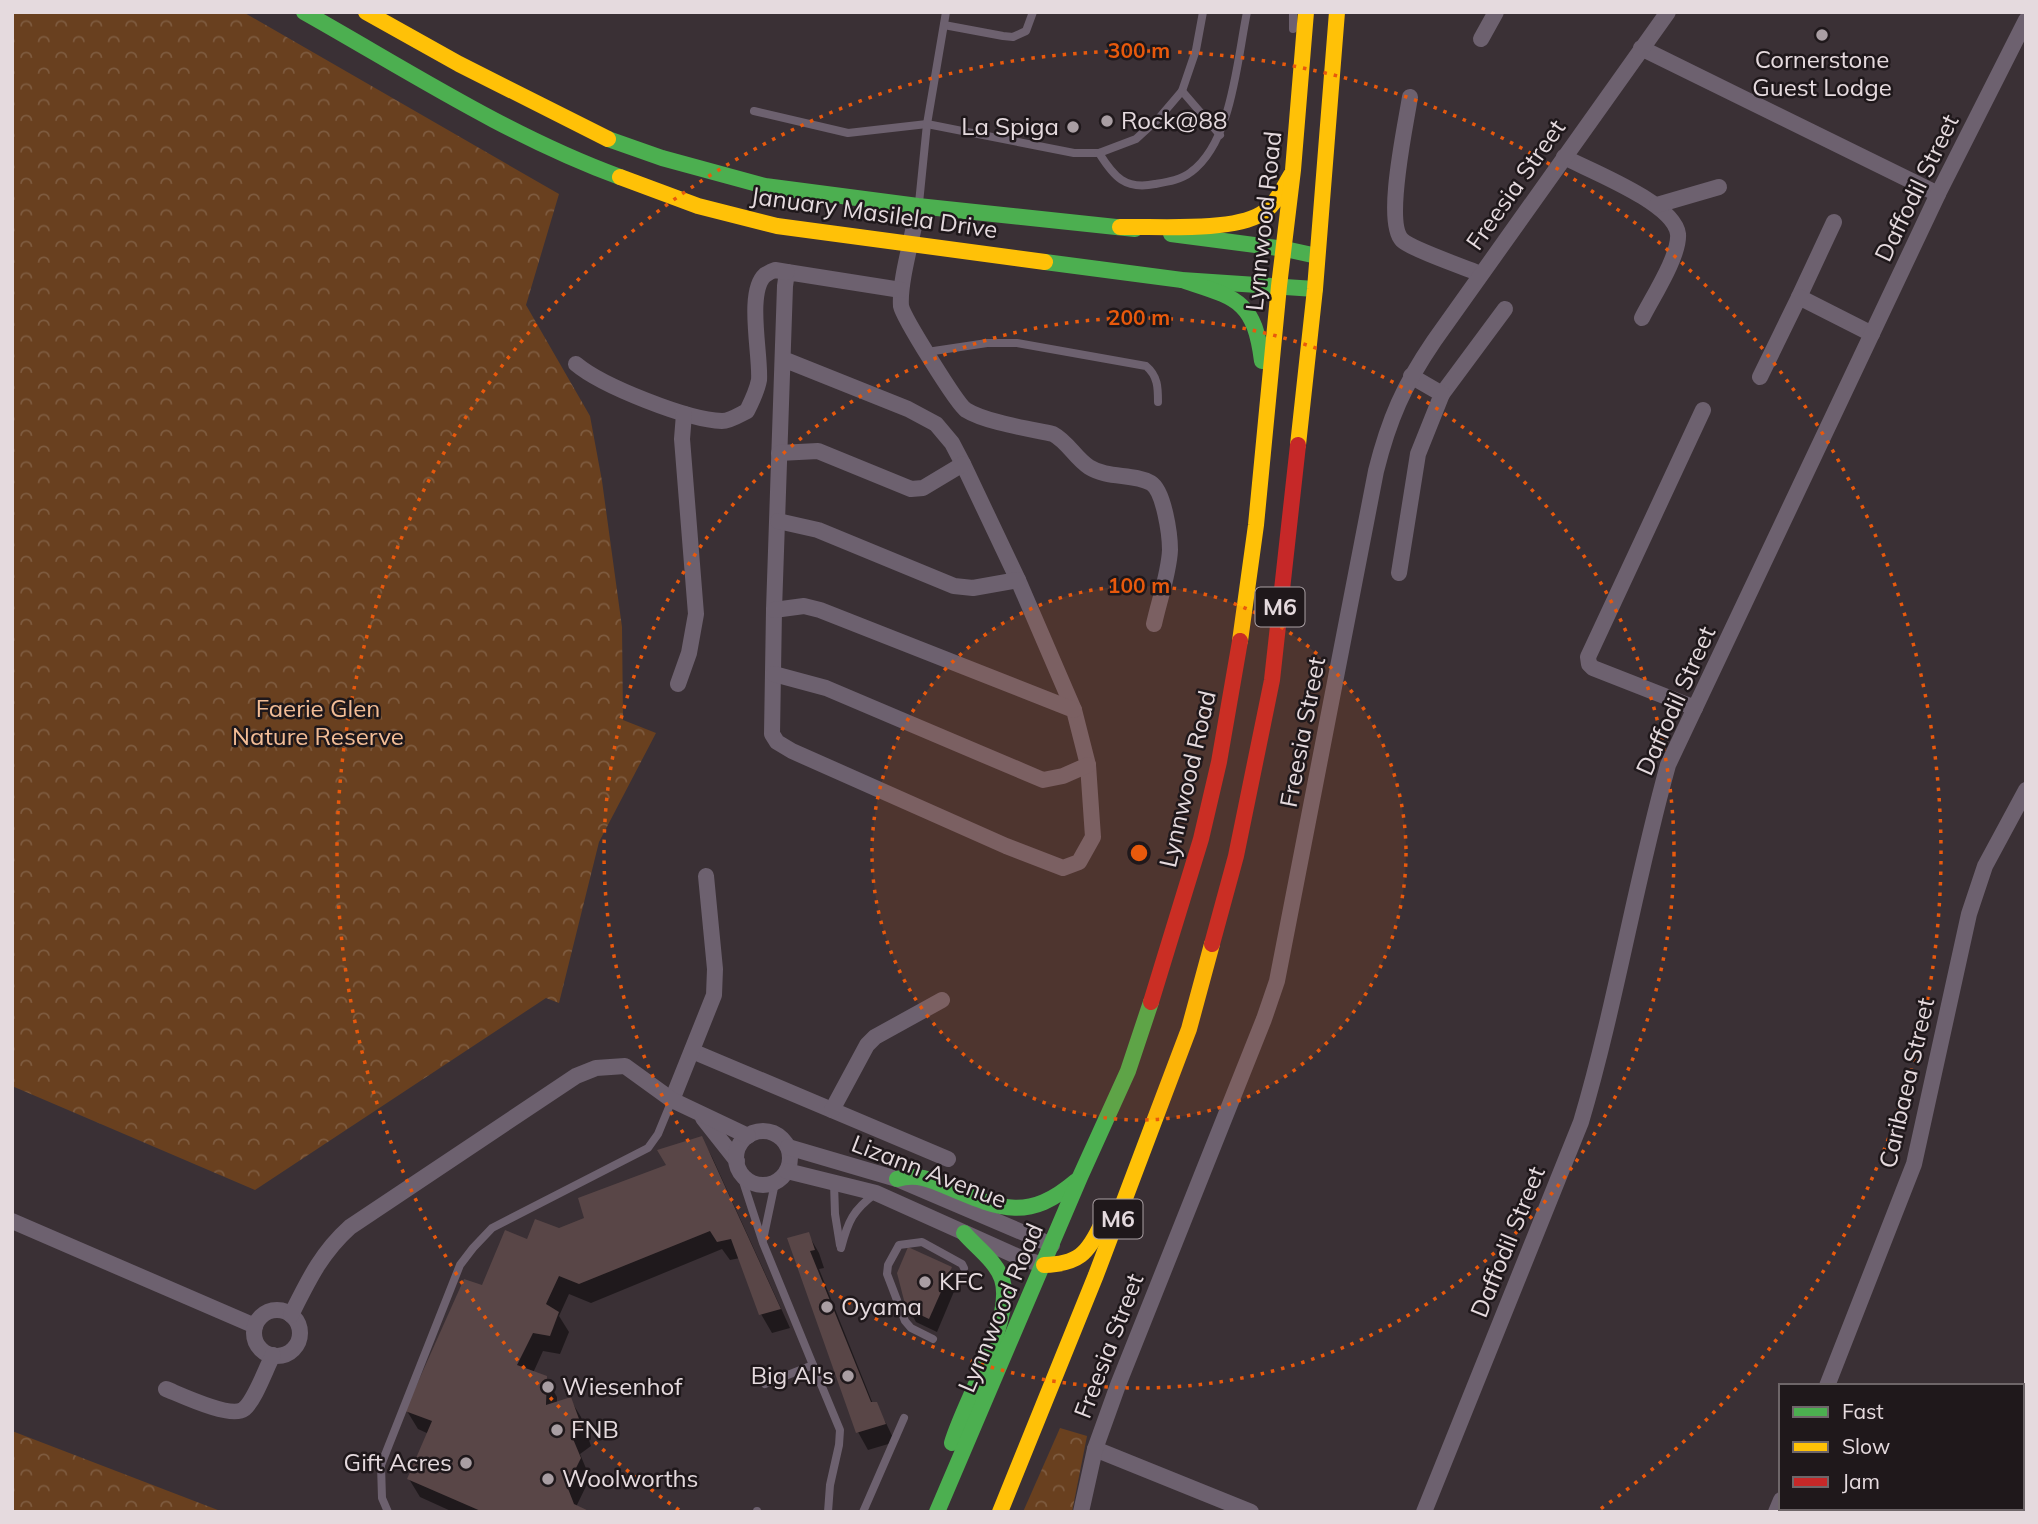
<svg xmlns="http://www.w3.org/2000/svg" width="2038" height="1524" viewBox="0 0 2038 1524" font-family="Mulish,sans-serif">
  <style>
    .forest { fill: url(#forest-crowns) }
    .shadow { fill: #0007 }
    .building { fill: #594647 }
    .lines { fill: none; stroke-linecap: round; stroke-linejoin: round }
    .lane { stroke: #6d616f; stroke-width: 8 }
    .street { stroke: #6d616f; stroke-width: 16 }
    .fast { stroke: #4caf50; stroke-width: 16 }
    .slow { stroke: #ffc107; stroke-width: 16 }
    .jam { stroke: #c62828; stroke-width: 16 }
    .ring { fill: none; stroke: #e8590c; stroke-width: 3.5; stroke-dasharray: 3.5 7 }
    .poi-dot { fill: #a99ea3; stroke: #1f181b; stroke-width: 2.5 }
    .labels { text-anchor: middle; stroke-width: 5; stroke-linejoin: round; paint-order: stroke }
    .shield { fill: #1f181b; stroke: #aaa0a4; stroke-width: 2 }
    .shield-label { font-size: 23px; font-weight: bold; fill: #e5dade }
    .poi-label { font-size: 24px; fill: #e5dade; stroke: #1f181b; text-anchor: start }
    .street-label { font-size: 24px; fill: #e5dade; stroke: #1f181b }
    .park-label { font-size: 24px; fill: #f3bd96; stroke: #1f181b }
    .centre { fill: #e8590c; stroke: #1f181b; stroke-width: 3.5 }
    .ring-label { font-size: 21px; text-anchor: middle; font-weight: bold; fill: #e8590c; stroke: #1f181b; stroke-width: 5; stroke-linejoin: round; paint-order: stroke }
  </style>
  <defs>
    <pattern id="forest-crowns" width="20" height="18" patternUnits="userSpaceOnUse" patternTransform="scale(1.75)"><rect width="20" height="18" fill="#69401f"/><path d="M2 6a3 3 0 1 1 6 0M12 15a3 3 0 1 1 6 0" fill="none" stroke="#7e5b3f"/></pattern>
  </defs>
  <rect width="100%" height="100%" fill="#3a3035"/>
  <!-- forest -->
  <g class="forest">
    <polygon points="12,12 243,12 559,194 526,305 590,416 602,481 622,627 623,720 656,733 599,842 559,1003 546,998 255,1190 12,1086"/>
    <polygon points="1060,1428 1087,1436 1072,1512 1023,1512"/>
    <polygon points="12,1431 223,1512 12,1512"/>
  </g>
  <!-- shadow -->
  <g class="shadow">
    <polygon points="701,1138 712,1157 790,1328 772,1333 761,1314 740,1258 730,1260 722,1249 591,1303 569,1294 559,1316 569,1332 560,1354 543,1351 533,1373 546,1378 557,1397 557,1403 570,1399 581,1417 591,1446 580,1454 590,1478 576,1507 587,1512 453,1512 420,1497 409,1479 429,1434 418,1429 407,1411 483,1288 528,1241 586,1219 668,1166"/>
    <polygon points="808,1234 819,1253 824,1268 819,1269 873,1404 886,1423 895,1442 868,1450 858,1432 789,1240"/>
    <polygon points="950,1268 958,1282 937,1332 916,1322 908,1307"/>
  </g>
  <!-- building -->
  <g class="building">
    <polygon points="702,1136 781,1309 759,1315 731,1239 717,1242 710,1231 579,1284 559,1276 546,1304 559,1312 550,1336 533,1333 517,1365 547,1376 546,1405 571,1397 582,1427 571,1434 581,1458 567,1486 574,1504 591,1512 483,1512 407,1479 432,1421 405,1411 464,1279 482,1285 505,1230 527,1239 535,1219 559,1228 584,1218 578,1198 666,1165 657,1150"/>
    <polygon points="809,1232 815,1250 810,1251 871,1402 877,1402 886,1424 856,1433 787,1238"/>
    <polygon points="908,1247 952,1267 929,1319 906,1308 897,1273"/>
  </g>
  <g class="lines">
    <!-- lane -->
    <g class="lane">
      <polyline points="1293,12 1293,29"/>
      <polyline points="944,25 1003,36 1013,37 1026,31 1033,12"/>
      <polyline points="1182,91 1220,135"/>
      <polyline points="754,111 848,133 927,124 1074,153 1099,153 1136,139 1159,118 1182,91 1196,50 1203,12"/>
      <path d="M 1099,153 C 1114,177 1125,190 1155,184 C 1167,182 1181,180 1191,172 C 1232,142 1237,60 1247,12"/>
      <polyline points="919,203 927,124 946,12"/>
      <path d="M 927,352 L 987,343 L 1017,343 L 1146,366 C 1158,376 1158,388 1158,402"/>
      <polyline points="739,1169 763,1243 813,1365 765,1384"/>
      <polyline points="834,1182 835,1214 840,1245"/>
      <polyline points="763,1240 775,1183"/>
      <path d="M 841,1248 C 848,1221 853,1210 876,1193"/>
      <polyline points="933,1339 911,1328 905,1321 887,1274 888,1265 899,1245 922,1242 962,1264 964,1268"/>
      <polyline points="813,1365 840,1430 839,1445 830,1485 828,1512"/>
      <polyline points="757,1511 757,1512"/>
      <polyline points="388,1512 382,1498 381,1465 460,1265 473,1248 492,1228 648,1148 658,1134 672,1100"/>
      <polyline points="863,1512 904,1418"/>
    </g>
    <!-- street -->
    <g class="street">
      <polyline points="1481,39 1496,12"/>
      <polyline points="1641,48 1938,194"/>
      <path d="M 1410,97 C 1406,124 1384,222 1402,240 C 1411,249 1466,268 1481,274"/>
      <path d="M 1564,157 C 1591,171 1674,203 1678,234 C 1680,255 1652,298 1642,318"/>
      <polyline points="1657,205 1719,187"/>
      <path d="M 918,206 C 914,233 899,281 901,306 C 903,317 957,404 966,410 C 985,422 1030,429 1053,434 C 1068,442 1075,458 1089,467 C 1108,479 1133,473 1151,483 C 1164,491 1170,535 1170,550 C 1169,573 1159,601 1154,624"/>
      <polyline points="1799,297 1834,222"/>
      <polyline points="783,359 908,409 936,424 952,443 963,464 1018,580 1074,710 1088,765 1093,837 1079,862 1063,868 1006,846 792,751 777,742 772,734 774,610 785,286 787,272 901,290"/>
      <path d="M 576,364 C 602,386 688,420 722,421 C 730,421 739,415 747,411 C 752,401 757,391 759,380 C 761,356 746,292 765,275 C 768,273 771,271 775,270 L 787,272"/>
      <polyline points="1760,377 1799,297 1872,334"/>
      <polyline points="1442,394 1505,309"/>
      <polyline points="779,453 818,451 911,489 923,488 963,464"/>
      <polyline points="778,521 818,530 954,586 973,588 1018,580"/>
      <polyline points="1399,573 1418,454 1442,394 1411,376"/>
      <polyline points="774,610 804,606 820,610 1074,710"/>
      <polyline points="774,674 826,688 1043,780 1063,776 1088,765"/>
      <polyline points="678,684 689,653 696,614 682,439 684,414"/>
      <polyline points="1695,708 1593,668 1589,664 1588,657 1703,410"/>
      <polyline points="692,1051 948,1159"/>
      <polyline points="672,1100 714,995 715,969 706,876"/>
      <polyline points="832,1110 867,1045 875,1037 942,1000"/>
      <polyline points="703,1118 737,1161"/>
      <circle cx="763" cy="1158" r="27"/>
      <polyline points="788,1147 897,1179 1052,1245"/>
      <polyline points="787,1171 876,1193 1023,1259 1044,1265"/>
      <polyline points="12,1221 255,1326"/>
      <circle cx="277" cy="1333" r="23"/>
      <path d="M 291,1315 C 308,1281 321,1253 350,1227 L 576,1076 L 596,1068 L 625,1066 L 672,1100 L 748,1136"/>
      <polyline points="1827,1386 1914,1164 1969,914 1985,866 2026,790"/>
      <path d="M 166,1389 C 181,1395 231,1419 244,1409 C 255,1400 266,1368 273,1355"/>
      <polyline points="1095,1449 1251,1512"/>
      <path d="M 1081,1512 L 1095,1449 L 1118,1385 L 1264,1019 L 1277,981 L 1376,471 C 1389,419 1404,385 1434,341 L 1668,12"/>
      <path d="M 1424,1512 L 1581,1122 C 1616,1004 1635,883 1668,765 L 1938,194 L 2026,20"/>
      <polyline points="1776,1512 1781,1500"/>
    </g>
    <!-- fast -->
    <g class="fast">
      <path d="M 304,12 C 407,70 508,136 620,177"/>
      <polyline points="608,139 662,158 765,186 918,206 1135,229"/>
      <polyline points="1171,234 1285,249 1317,256"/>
      <polyline points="1045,262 1182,280 1315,289"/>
      <path d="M 1182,280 C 1236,298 1254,299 1262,361"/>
      <path d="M 897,1179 C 917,1173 932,1180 950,1188 C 1002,1210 1029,1221 1076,1181"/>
      <path d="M 952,1443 C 964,1401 1015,1319 1002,1279 C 996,1261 976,1247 964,1233"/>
      <polyline points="937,1512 1080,1177 1128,1071 1151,1002"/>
    </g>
    <!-- slow -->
    <g class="slow">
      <polyline points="366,12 459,64 608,139"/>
      <polyline points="620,177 698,206 777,226 1045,262"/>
      <path d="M 1120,227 C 1156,226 1231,232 1261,214 C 1275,206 1283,188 1291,175"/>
      <polyline points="1298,445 1315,289 1337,12"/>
      <polyline points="1240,641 1256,525 1279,286 1293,170 1306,12"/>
      <path d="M 1044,1265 C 1078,1264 1088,1254 1102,1223"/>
      <polyline points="1000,1512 1096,1275 1189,1029 1212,944"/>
    </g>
    <!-- jam -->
    <g class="jam">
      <polyline points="1212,944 1236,856 1272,680 1298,445"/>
      <polyline points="1151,1002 1201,839 1219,762 1240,641"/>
    </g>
  </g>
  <!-- distance rings -->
  <circle cx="1139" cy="853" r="267" fill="#e8590c" fill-opacity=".12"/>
  <g class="ring">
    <circle cx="1139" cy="853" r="267"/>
    <circle cx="1139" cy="853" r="535"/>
    <path d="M679 1510A802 802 0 1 1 1599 1510"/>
  </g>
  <!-- markers -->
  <g class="poi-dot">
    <circle cx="1822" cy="35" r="7"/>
    <circle cx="1107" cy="121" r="7"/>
    <circle cx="1073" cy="127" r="7"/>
    <circle cx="925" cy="1282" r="7"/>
    <circle cx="827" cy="1307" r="7"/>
    <circle cx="848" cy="1376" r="7"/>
    <circle cx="548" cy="1387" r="7"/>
    <circle cx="557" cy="1430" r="7"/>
    <circle cx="466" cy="1463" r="7"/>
    <circle cx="548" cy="1479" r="7"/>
  </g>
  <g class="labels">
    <!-- shield labels -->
    <g class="shield">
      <rect x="1255.5" y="587.5" width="49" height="39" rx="5"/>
      <rect x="1093.5" y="1199.5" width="49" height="39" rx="5"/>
    </g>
    <g class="shield-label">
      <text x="1280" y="615">M6</text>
      <text x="1118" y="1227">M6</text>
    </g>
    <!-- poi labels -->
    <g class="poi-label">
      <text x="1822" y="68" text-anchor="middle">Cornerstone<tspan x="1822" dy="28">Guest Lodge</tspan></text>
      <text x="1121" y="129">Rock@88</text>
      <text x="1059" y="135" text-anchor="end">La Spiga</text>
      <text x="939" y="1290">KFC</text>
      <text x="841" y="1315">Oyama</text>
      <text x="834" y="1384" text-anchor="end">Big Al's</text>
      <text x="562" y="1395">Wiesenhof</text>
      <text x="571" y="1438">FNB</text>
      <text x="452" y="1471" text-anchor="end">Gift Acres</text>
      <text x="562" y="1487">Woolworths</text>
    </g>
    <!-- street labels -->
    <g class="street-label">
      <text transform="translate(1516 185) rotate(-55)" y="8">Freesia Street</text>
      <text transform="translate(1917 188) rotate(-64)" y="8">Daffodil Street</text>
      <text transform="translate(874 213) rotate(8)" y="8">January Masilela Drive</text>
      <text transform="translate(1264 221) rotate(-84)" y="8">Lynnwood Road</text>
      <text transform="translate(1676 701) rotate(-66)" y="8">Daffodil Street</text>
      <text transform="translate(1303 732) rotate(-79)" y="8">Freesia Street</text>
      <text transform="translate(1188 779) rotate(-77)" y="8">Lynnwood Road</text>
      <text transform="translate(1907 1083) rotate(-77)" y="8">Caribaea Street</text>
      <text transform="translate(929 1172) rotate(21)" y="8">Lizann Avenue</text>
      <text transform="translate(1508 1242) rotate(-68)" y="8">Daffodil Street</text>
      <text transform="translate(1001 1308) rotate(-67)" y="8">Lynnwood Road</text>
      <text transform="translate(1109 1346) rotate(-69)" y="8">Freesia Street</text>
    </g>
    <!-- park labels -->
    <g class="park-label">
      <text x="318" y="717">Faerie Glen<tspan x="318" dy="28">Nature Reserve</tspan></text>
    </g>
  </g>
  <circle cx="1139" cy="853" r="10" class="centre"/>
  <g class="ring-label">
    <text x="1139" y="58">300 m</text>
    <text x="1139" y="325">200 m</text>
    <text x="1139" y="593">100 m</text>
  </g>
  <!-- border -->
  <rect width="2038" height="1524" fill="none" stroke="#e5dade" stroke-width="28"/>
  <!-- legend -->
  <rect x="1779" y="1384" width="245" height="126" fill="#1f181b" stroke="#6e6669" stroke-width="2"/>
  <rect x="1793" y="1407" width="35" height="10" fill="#4caf50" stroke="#6e6669" stroke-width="2"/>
  <text x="1842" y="1419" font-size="21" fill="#e5dade">Fast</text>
  <rect x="1793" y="1442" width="35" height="10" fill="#ffc107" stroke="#6e6669" stroke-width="2"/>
  <text x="1842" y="1454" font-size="21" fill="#e5dade">Slow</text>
  <rect x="1793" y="1477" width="35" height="10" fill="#c62828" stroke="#6e6669" stroke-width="2"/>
  <text x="1842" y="1489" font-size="21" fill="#e5dade">Jam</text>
</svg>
